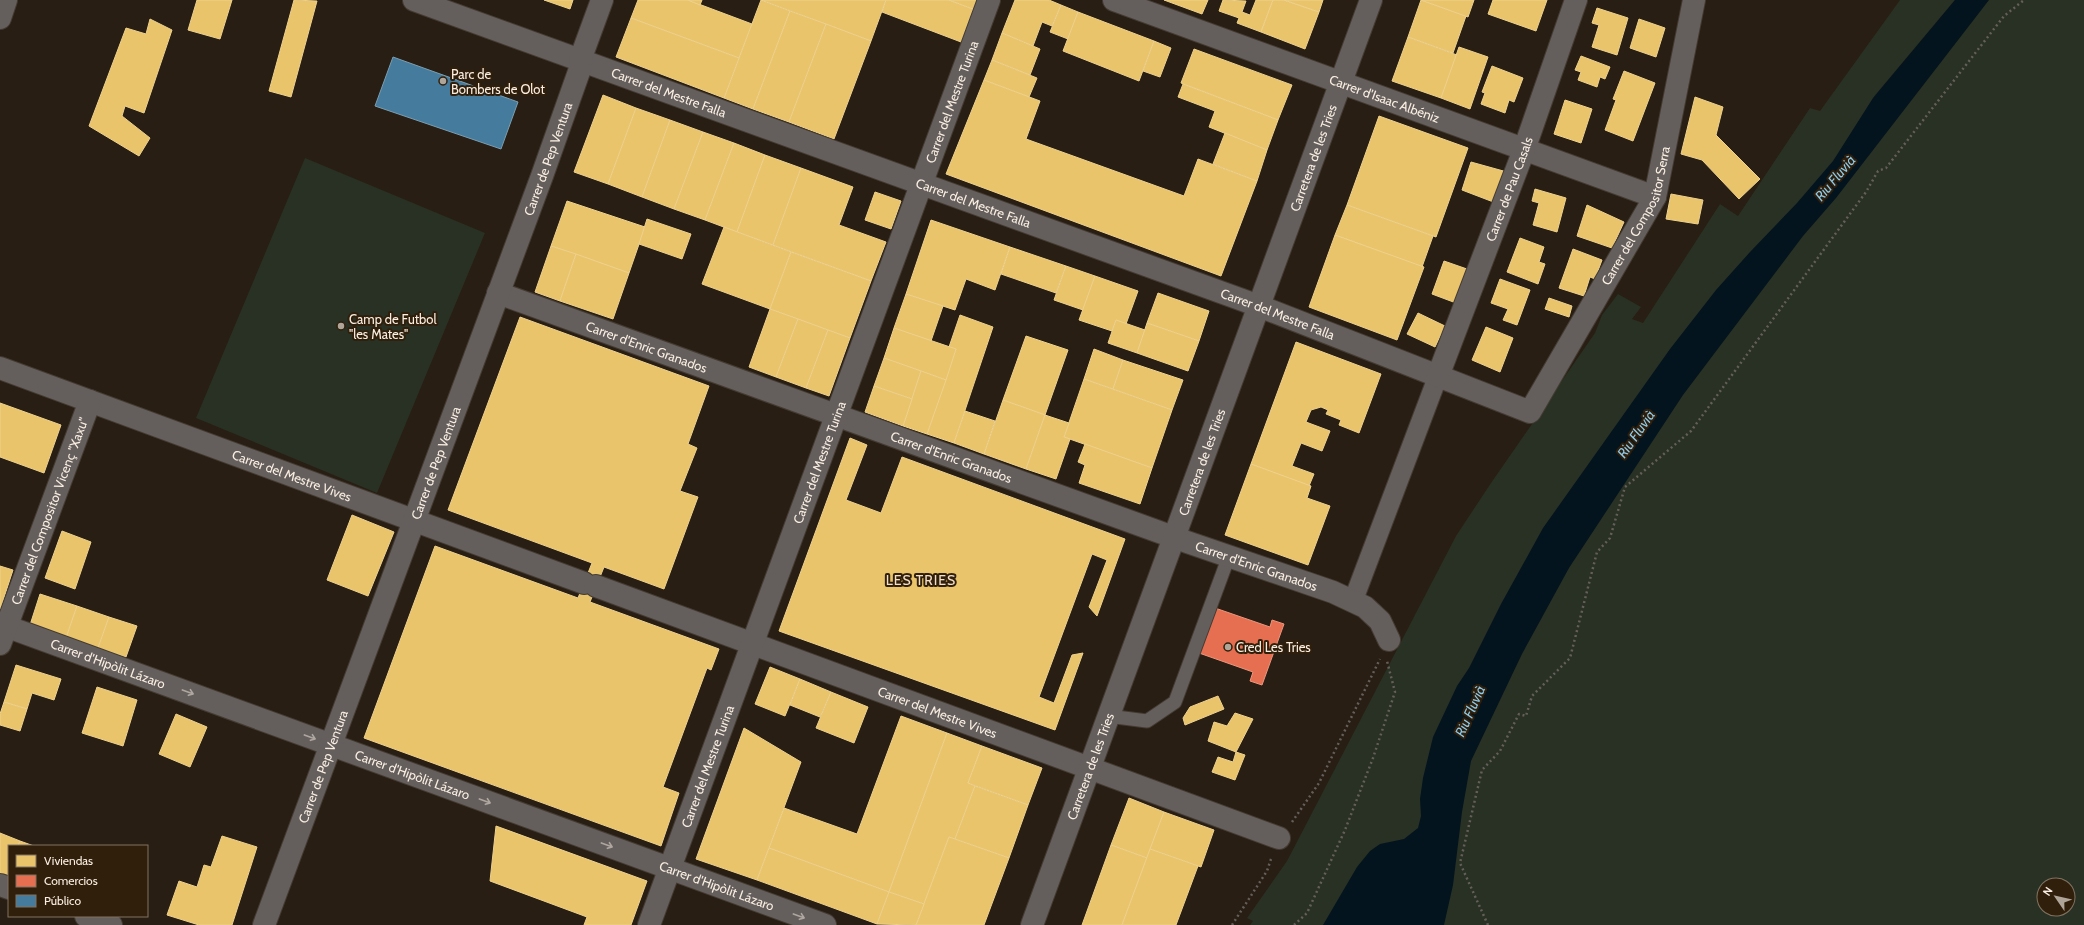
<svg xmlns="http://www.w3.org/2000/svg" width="2084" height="925" viewBox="0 0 2084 925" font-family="Cabin,sans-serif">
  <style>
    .green { fill: #283123; fill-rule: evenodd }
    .water { fill: #04141e }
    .homes { fill: #e9c46a; stroke: #eed18e }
    .shops { fill: #e76f51; stroke: #ec957c }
    .public { fill: #457b9d; stroke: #7b9eb1 }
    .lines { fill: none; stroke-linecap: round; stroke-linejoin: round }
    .service-casing { stroke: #443b32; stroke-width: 15 }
    .pedestrian-casing { stroke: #443b32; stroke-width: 21 }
    .minor-casing { stroke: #443b32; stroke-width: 24 }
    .tertiary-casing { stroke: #443b32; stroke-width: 24 }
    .path { stroke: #645f5a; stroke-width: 2.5; stroke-dasharray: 2 3; stroke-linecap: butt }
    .service { stroke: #645f5d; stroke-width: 13 }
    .pedestrian { stroke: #645f5d; stroke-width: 19 }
    .minor { stroke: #645f5d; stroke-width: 22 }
    .tertiary { stroke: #645f5d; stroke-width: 22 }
    .oneway { stroke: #aea69f }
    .poi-dot { fill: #b0a599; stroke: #301f0b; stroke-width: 1.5 }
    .labels { text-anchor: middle; stroke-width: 4; stroke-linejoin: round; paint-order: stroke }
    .poi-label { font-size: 13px; fill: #f9eee1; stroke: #301f0b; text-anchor: start }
    .street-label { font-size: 13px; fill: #f9eee1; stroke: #301f0b }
    .water-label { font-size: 14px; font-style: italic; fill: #8dcced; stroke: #301f0b }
    .neighbourhood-label { font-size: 14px; letter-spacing: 1px; fill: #f5dfc6; stroke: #301f0b }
  </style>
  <rect width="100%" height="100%" fill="#281e13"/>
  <!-- green -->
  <g class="green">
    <path d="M 1900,0 L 1955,0 L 1873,98 L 1971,0 L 2084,0 L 2084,925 L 1250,925 L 1253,921 L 1247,918 L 1287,861 L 1456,536 L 1491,483 L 1595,333 L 1602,315 L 1618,294 L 1641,307 L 1632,319 L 1643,323 L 1720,204 L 1738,216 L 1810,108 L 1820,111 ZM 2044,885 L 2068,885 L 2068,909 L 2044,909 Z"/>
    <polygon points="305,158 485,233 377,493 196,418"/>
  </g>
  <!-- water -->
  <polygon class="water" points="1955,0 1989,0 1836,198 1803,236 1683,395 1569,568 1522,654 1471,761 1462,812 1453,885 1444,925 1323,925 1357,867 1370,851 1380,844 1404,839 1418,828 1421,816 1420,799 1423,778 1433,737 1457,686 1469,668 1501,604 1543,528 1670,349 1716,290 1750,252 1797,203 1833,161 1873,98"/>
  <!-- homes -->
  <g class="homes">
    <polygon points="197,0 232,0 220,39 188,30"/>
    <polygon points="294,0 317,1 291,97 269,91"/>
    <polygon points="544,0 573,0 570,9"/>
    <polygon points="638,0 688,0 752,24 739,58 631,18"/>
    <polygon points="688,0 702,0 700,5"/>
    <polygon points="761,0 886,0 871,41"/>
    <polygon points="761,0 790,11 753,109 724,98"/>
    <polygon points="886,0 949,0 973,9 961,42 882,12"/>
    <polygon points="949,0 977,0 973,9"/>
    <polygon points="1015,0 1049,0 1061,5 1052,26 1042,22 1033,46 1002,33"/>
    <polygon points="1164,0 1208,0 1202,14"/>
    <polygon points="1223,0 1246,1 1242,12 1250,15 1256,0 1273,0 1261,32 1237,23 1239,18 1219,11"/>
    <polygon points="1273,0 1284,0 1319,12 1305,49 1261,32"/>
    <polygon points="1284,0 1323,0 1319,12"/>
    <polygon points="1421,0 1466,16 1453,53 1408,37"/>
    <polygon points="1421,0 1474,0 1468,17"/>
    <polygon points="1493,0 1547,0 1536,31 1488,14"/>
    <polygon points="1061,5 1078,12 1068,39 1050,32"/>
    <polygon points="1597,8 1628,18 1617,55 1592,47 1599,25 1592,23"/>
    <polygon points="790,11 826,24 789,122 753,109"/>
    <polygon points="1078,12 1154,41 1139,81 1063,51"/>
    <polygon points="631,18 739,58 724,98 616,57"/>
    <polygon points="150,19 172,30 144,113 125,106 122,116 150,138 139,156 89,126 126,28 146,34"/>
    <polygon points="1639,19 1665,28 1656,57 1630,48"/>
    <polygon points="826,24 871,41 834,139 789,122"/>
    <polygon points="1002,33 1040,49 1030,75 992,60"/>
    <polygon points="1408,37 1457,55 1441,98 1392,81"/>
    <polygon points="1154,41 1171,48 1160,77 1143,71"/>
    <polygon points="1459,47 1488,57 1470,109 1441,98"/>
    <polygon points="1194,49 1292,85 1278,120 1181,83"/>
    <polygon points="1581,56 1610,67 1605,79 1600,77 1597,87 1578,80 1581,72 1575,70"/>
    <polygon points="992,60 1037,78 1029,97 984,80"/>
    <polygon points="1492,66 1523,78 1514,102 1509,100 1505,113 1481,104 1485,93 1482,92"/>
    <polygon points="1624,71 1655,83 1633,141 1605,130 1616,100 1613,99"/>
    <polygon points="984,80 1040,101 1026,139 1184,196 1198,159 1257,181 1221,276 946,174"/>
    <polygon points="1183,84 1278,120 1267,150 1209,127 1215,111 1178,97"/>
    <polygon points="603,95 636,108 608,184 574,172"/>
    <polygon points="1695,97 1723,107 1716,135 1760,179 1739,199 1702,160 1681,154"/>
    <polygon points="1565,100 1592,109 1581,143 1554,134"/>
    <polygon points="636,108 670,120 642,197 608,184"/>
    <polygon points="1379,116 1468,148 1436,237 1347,205"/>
    <polygon points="670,120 703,132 674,209 642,197"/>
    <polygon points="703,132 734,143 705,220 674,209"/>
    <polygon points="1225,133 1267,150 1257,181 1213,164"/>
    <polygon points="734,143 765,155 737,232 705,220"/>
    <polygon points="765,155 801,168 773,245 737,232"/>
    <polygon points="1471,162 1507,172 1496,203 1462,190"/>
    <polygon points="801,168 853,187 839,225 886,242 871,281 773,245"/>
    <polygon points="1535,189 1566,198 1557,232 1533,225 1539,203 1532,201"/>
    <polygon points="875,192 901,201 891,229 865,220"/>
    <polygon points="1671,194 1703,200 1698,224 1666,219"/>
    <polygon points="567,201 645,227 629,273 551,246"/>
    <polygon points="1347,205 1433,236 1422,267 1335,235"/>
    <polygon points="1587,205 1624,222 1612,248 1577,236"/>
    <polygon points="647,219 691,234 682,259 639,244"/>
    <polygon points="931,220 1010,247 995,290 966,279 955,310 906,294"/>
    <polygon points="724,227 791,252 770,309 702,284"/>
    <polygon points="1335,235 1424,267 1397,340 1309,307"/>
    <polygon points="1520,238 1544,247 1539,262 1545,264 1538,284 1507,272"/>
    <polygon points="551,246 576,254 560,301 535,292"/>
    <polygon points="1010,247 1066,266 1056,293 1001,274"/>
    <polygon points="1573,249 1602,260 1595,279 1590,277 1584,296 1559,288"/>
    <polygon points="791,252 871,281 850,338 770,309"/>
    <polygon points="576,254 629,273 613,319 560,301"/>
    <polygon points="1444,261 1467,269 1456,303 1432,294"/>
    <polygon points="1066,266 1095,276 1083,310 1054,300"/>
    <polygon points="1095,276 1138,291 1126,324 1116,320 1112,331 1079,320"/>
    <polygon points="1500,279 1530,290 1517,325 1503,320 1508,309 1491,303"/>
    <polygon points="1158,293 1209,311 1199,341 1147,323"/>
    <polygon points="906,294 943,306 931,341 894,328"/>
    <polygon points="1549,298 1572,306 1569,317 1545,309"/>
    <polygon points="770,309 798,319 776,377 749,367"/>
    <polygon points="1418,313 1445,326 1435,347 1407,334"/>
    <polygon points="960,315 993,327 954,443 927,434 956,349 949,347"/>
    <polygon points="520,317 709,386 688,444 697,448 680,491 698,497 664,589 604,567 590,602 719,649 711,670 707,668 663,787 679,793 661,846 364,738 435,546 578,598 592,563 448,510"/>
    <polygon points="798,319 828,330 806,388 776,377"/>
    <polygon points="1116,320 1145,330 1137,353 1108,343"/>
    <polygon points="1147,323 1199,341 1188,371 1137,353"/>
    <polygon points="1486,327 1513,338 1500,372 1472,360"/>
    <polygon points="894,328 956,349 946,380 884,358"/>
    <polygon points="828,330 850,338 829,396 806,388"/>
    <polygon points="1026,336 1068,350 1045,415 1003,400"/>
    <polygon points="1296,342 1381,374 1359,433 1339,425 1341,420 1326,414 1328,410 1321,407 1311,410 1306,422 1330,431 1322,451 1301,443 1292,466 1314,474 1309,486 1251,464"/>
    <polygon points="1094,349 1123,360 1113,389 1084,379"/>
    <polygon points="884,358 921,371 912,399 874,386"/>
    <polygon points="1123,360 1183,380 1172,410 1113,389"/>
    <polygon points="921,371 946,380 927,434 903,426"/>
    <polygon points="1084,379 1172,410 1152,468 1064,437"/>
    <polygon points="874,386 912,399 903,426 865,412"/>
    <polygon points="1003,400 1045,415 1026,469 984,454"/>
    <polygon points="0,403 61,425 44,473 0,457"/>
    <polygon points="965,411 995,421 984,454 954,443"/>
    <polygon points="1045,415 1069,423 1064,437 1070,439 1056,479 1026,469"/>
    <polygon points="850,438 867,445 846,500 881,513 902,457 1125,539 1097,616 1089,607 1107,560 1092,554 1039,697 1054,703 1072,655 1083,653 1055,730 779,631"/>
    <polygon points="1085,444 1152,468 1140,504 1079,483 1085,465 1078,462"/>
    <polygon points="1251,464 1311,486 1307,498 1330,506 1308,565 1225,535"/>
    <polygon points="352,515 394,532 368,596 327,580"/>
    <polygon points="62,531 91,542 75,589 45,578"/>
    <polygon points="0,566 13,570 0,610"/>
    <polygon points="40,594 77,606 66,638 30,625"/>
    <polygon points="77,606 109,617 98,648 66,638"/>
    <polygon points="109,617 137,626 126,657 98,648"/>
    <polygon points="16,665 61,679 54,700 32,693 27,709 4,702"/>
    <polygon points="770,667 800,679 785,716 755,704"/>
    <polygon points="800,679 831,692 820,717 790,705"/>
    <polygon points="97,687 137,700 123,746 82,733"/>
    <polygon points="831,692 868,707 854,743 816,728"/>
    <polygon points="1218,696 1224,709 1185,725 1183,718 1190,707"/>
    <polygon points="4,702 27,709 20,731 0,725 0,714"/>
    <polygon points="1235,713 1253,719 1236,752 1208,741 1214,722 1227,726"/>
    <polygon points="176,714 207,727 190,767 159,754"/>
    <polygon points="901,716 947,733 889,892 769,848 784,808 857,834"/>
    <polygon points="744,728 801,762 757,880 696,859"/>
    <polygon points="947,733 982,746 968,783 975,786 955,839 949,837 924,904 889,892"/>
    <polygon points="982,746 1042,768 1028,805 968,783"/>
    <polygon points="1236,752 1245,755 1235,780 1212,772 1218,757 1233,762"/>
    <polygon points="975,786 1028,805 1009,858 955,839"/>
    <polygon points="1129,798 1164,812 1147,858 1111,845"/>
    <polygon points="1164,812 1214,830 1201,867 1150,849"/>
    <polygon points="496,826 647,881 631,925 584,925 587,917 490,881"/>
    <polygon points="0,833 20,841 18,846 9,846 9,871 7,876 0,874"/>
    <polygon points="222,836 257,847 232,925 199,925 167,915 179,881 197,887 204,865 211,867"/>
    <polygon points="949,837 1009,858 984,925 916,925"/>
    <polygon points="20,841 34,846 18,846"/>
    <polygon points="1111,845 1147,858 1122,925 1082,925"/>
    <polygon points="769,848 889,892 877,924 757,880"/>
    <polygon points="1150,849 1198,866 1176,925 1122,925"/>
    <polygon points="889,892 924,904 916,925 877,924"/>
  </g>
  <!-- shops -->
  <polygon class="shops" points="1215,608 1270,627 1272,620 1284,624 1262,685 1250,681 1253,672 1199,653"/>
  <!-- public -->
  <polygon class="public" points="393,57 518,102 501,149 375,106"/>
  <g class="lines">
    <!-- service casing -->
    <g class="service-casing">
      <polyline id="service" points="1108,716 1147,721 1175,702 1229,556"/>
    </g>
    <!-- pedestrian casing -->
    <g class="pedestrian-casing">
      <polyline id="pedestrian" points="1353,601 1438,376"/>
    </g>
    <!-- minor casing -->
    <g class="minor-casing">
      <g id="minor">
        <path id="s1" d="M 414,0 L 1259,306 L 1530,412 L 1655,197 L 1694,0"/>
        <path id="s2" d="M 1114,0 L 1655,197"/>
        <polyline points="0,18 6,0"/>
        <path id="s3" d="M 498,293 L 1187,542 L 1333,592 L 1365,607 L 1380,621 L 1389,640"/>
        <path id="s4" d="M 0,368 L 584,583"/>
        <path id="s5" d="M 1438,376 L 1524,150 L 1576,0"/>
        <path id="s6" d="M 596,586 L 1279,838"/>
        <path id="s7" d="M 0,624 L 825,925"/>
        <path id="s8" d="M 0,644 L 90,401"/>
        <polyline points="0,885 9,888"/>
        <polyline points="86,916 111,925"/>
        <path id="s9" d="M 264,925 L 542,176 L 581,66 L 580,60 L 602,0"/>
        <path id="s10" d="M 649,925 L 989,0"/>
      </g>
    </g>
    <!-- tertiary casing -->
    <g class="tertiary-casing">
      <g id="tertiary">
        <path id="s11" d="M 1032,925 L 1371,0"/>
      </g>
    </g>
    <!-- path -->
    <g class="path">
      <polyline points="1292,822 1319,783 1380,659"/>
      <polyline points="1232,925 1267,871 1271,859"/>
      <polyline points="1294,925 1307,913 1345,830 1373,758 1395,692 1387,661"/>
      <polyline points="1488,925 1460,863 1482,770 1500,751 1519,714 1526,716 1532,696 1570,658 1597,552 1610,538 1625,487 1691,431 1866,192 1878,171 1886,168 2004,16 2024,0"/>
    </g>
    <!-- service -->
    <use href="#service" class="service"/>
    <!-- pedestrian -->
    <use href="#pedestrian" class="pedestrian"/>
    <!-- minor -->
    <use href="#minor" class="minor"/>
    <!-- tertiary -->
    <use href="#tertiary" class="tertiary"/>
  </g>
  <!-- one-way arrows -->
  <defs><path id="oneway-shaft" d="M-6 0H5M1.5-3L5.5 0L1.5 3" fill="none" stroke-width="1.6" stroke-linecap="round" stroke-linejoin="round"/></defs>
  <g class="oneway">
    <use href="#oneway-shaft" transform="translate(188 692) rotate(20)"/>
    <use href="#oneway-shaft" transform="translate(310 737) rotate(20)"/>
    <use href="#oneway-shaft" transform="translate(485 801) rotate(20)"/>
    <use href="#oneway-shaft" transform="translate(607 845) rotate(20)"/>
    <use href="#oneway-shaft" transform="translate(799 916) rotate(20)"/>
  </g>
  <!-- markers -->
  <g class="poi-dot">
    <circle cx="443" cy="81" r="4"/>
    <circle cx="341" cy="326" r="4"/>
    <circle cx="1228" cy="647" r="4"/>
  </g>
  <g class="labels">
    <!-- poi labels -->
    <g class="poi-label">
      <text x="451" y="79">Parc de<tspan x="451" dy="15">Bombers de Olot</tspan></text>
      <text x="349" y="324">Camp de Futbol<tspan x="349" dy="15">"les Mates"</tspan></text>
      <text x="1236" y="652">Cred Les Tries</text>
    </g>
    <!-- street labels -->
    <g class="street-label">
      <text dy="5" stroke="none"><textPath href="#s1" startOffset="271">Carrer del Mestre Falla</textPath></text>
      <text dy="5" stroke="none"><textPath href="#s2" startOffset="288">Carrer d'Isaac Albéniz</textPath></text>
      <text dy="5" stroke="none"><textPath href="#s10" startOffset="877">Carrer del Mestre Turina</textPath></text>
      <text dy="5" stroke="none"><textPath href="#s11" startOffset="817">Carretera de les Tries</textPath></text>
      <text dy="5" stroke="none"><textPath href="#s9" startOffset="817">Carrer de Pep Ventura</textPath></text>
      <text dy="5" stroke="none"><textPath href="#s5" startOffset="200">Carrer de Pau Casals</textPath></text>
      <text dy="5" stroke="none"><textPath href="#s1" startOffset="595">Carrer del Mestre Falla</textPath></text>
      <text dy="5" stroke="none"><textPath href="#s1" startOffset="1414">Carrer del Compositor Serra</textPath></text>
      <text dy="5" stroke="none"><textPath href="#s1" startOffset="919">Carrer del Mestre Falla</textPath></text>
      <text dy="5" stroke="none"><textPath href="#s3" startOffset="158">Carrer d'Enric Granados</textPath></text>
      <text dy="5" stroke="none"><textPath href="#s3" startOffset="482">Carrer d'Enric Granados</textPath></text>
      <text dy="5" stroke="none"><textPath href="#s9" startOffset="493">Carrer de Pep Ventura</textPath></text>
      <text dy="5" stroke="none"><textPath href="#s10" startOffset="493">Carrer del Mestre Turina</textPath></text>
      <text dy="5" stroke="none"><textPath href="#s11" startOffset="493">Carretera de les Tries</textPath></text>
      <text dy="5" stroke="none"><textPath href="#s4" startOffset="311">Carrer del Mestre Vives</textPath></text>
      <text dy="5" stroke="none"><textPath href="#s8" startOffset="142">Carrer del Compositor Vicenç "Xaxu"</textPath></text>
      <text dy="5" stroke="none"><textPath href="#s3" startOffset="806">Carrer d'Enric Granados</textPath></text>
      <text dy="5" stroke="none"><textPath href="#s7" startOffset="115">Carrer d'Hipòlit Lázaro</textPath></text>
      <text dy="5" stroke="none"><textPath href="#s6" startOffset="364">Carrer del Mestre Vives</textPath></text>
      <text dy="5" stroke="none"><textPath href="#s9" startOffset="169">Carrer de Pep Ventura</textPath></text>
      <text dy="5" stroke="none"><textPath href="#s10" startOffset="169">Carrer del Mestre Turina</textPath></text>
      <text dy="5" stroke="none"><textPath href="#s11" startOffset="169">Carretera de les Tries</textPath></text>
      <text dy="5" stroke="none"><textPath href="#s7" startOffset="439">Carrer d'Hipòlit Lázaro</textPath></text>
      <text dy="5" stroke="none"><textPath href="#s7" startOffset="763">Carrer d'Hipòlit Lázaro</textPath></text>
    </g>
    <!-- water labels -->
    <g class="water-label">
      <text transform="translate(1835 178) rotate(-50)" y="5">Riu Fluvià</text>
      <text transform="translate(1636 434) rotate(-55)" y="5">Riu Fluvià</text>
      <text transform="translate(1470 711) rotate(-66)" y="5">Riu Fluvià</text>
    </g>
    <!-- neighbourhood labels -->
    <g class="neighbourhood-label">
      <text x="921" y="585">LES TRIES</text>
    </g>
  </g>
  <!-- legend -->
  <rect x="8" y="845" width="140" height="72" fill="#301f0b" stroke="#807261"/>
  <rect x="16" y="855" width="20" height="12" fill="#e9c46a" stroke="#807261"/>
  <text x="44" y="865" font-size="12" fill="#f9eee1">Viviendas</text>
  <rect x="16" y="875" width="20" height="12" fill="#e76f51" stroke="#807261"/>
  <text x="44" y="885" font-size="12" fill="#f9eee1">Comercios</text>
  <rect x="16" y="895" width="20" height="12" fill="#457b9d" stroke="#807261"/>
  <text x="44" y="905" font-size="12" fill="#f9eee1">Público</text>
  <!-- north arrow -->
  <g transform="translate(2056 897) rotate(304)"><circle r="19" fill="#301f0b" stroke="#807261"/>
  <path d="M0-3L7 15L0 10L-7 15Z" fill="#b0a599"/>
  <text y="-6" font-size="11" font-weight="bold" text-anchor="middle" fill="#f9eee1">N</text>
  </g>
</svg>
